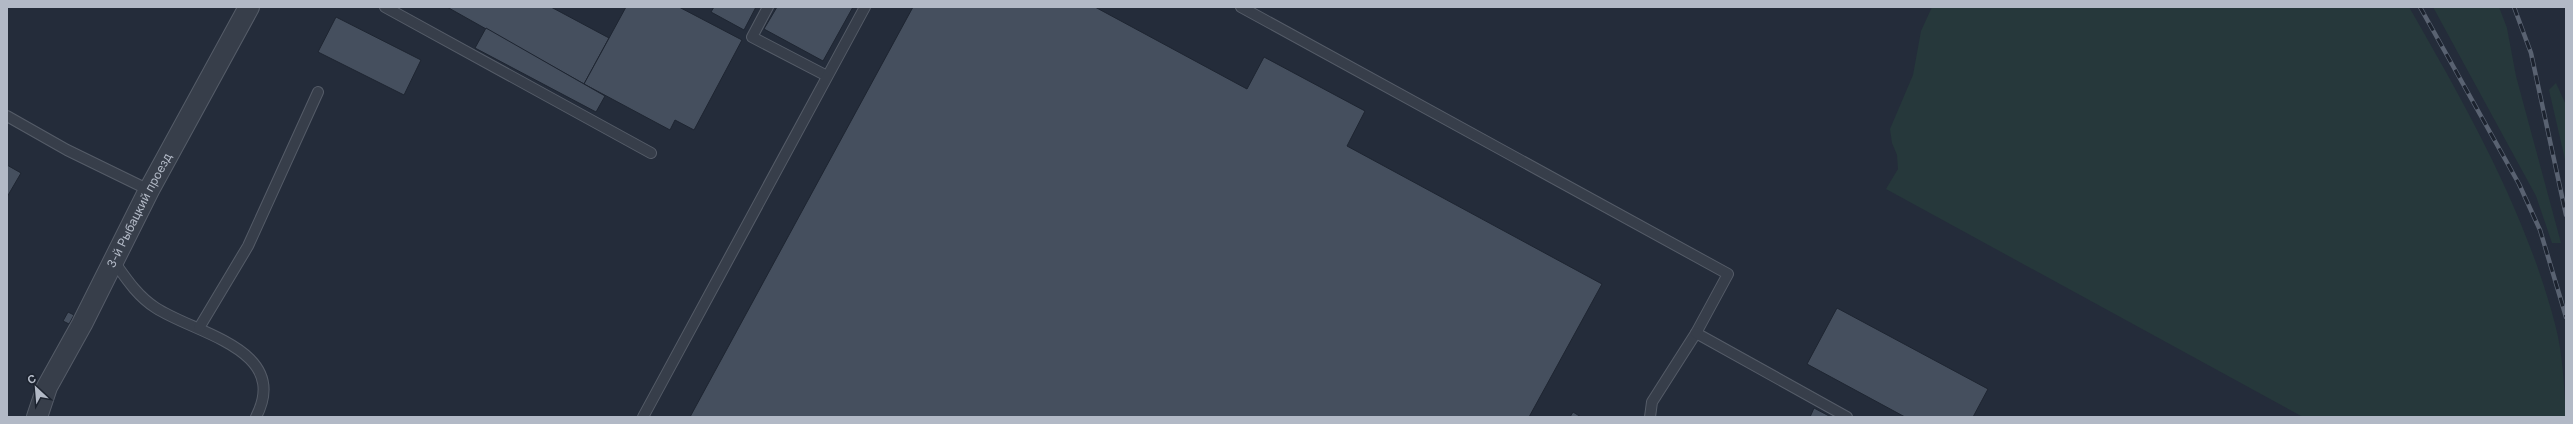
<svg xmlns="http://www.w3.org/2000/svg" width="2573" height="424" viewBox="0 0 2573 424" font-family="Inter,sans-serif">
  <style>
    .green { fill: #26383b }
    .building { fill: #454f5e; stroke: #1e2531 }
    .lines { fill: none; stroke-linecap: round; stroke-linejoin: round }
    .lane-casing { stroke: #555c68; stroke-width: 12 }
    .street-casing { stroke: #555c68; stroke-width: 22 }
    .lane { stroke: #373e4a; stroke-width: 10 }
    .street { stroke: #373e4a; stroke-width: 20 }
    .rail-casing { stroke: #596271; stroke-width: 4.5 }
    .rail { stroke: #1c232f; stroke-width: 3; stroke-dasharray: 9; stroke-linecap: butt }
    .labels { text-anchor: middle; stroke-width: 3; stroke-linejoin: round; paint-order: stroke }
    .street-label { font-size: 12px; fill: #b2b9c6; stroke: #1c232f }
  </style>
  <rect width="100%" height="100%" fill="#242c3a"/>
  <!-- green -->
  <g class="green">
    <path d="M 1932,7 L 2409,7 C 2467,108 2525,210 2555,324 C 2563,354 2564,386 2566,417 L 2303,417 L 1886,189 L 1898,169 L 1897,155 L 1892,143 L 1890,129 L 1913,75 L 1921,31 Z"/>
    <polygon points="2433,7 2499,7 2507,28 2516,76 2561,243 2552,243 2536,196"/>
    <polygon points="2556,83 2566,105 2566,164 2549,90"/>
  </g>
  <!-- building -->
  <g class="building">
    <polygon points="447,7 551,7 609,38 584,84"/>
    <polygon points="626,7 679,7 742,40 694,130 675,120 670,130 584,84"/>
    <polygon points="714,7 756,7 744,30 711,12"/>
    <polygon points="777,7 853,7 823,61 764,29"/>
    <polygon points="913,7 1095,7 1247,89 1264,57 1365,111 1347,146 1602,284 1529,417 690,417"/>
    <polygon points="336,17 421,60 404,95 318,52"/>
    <polygon points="486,28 605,96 596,112 475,48"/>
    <polygon points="7,165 21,173 7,197"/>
    <polygon points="1837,308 1988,389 1973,417 1905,417 1807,364"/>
    <polygon points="68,312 74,315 69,324 63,321"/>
    <polygon points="1814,408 1831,417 1810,417"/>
    <polygon points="1573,412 1581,417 1570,417"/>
  </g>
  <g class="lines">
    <!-- lane casing -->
    <g class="lane-casing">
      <g id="lane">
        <polyline points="385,7 651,153"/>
        <polyline points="768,7 752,37 827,76"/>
        <polyline points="1241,7 1728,274 1696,333 1652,402 1650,417"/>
        <polyline points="7,116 67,150 149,190"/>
        <path d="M 113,260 C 125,277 137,296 156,308 C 196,334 291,349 256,417"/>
        <polyline points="199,328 248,246 318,92"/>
        <polyline points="1696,333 1847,417"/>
        <polyline points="643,417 865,7"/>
      </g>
    </g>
    <!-- street casing -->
    <g class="street-casing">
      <g id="street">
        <path id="s1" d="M 37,417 L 47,387 L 82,324 L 149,190 L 249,7"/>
      </g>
    </g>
    <!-- lane -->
    <use href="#lane" class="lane"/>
    <!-- street -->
    <use href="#street" class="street"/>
    <!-- rail casing -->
    <g class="rail-casing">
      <g id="rail">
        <polyline points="2420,7 2519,184 2540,230 2566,317"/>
        <polyline points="2514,7 2531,53 2566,215"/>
      </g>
    </g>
    <!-- rail -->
    <use href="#rail" class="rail"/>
  </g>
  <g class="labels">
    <!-- street labels -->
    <g class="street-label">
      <text dy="4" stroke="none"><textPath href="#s1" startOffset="231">3-й Рыбацкий проезд</textPath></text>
    </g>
  </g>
  <!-- border -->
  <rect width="2573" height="424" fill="none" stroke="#b2b9c6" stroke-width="16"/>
  <!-- north arrow -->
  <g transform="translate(36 388) rotate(334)" stroke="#1c232f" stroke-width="3" paint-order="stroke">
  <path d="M0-3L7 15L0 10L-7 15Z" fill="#b2b9c6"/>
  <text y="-6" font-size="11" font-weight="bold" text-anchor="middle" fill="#b2b9c6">С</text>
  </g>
</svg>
